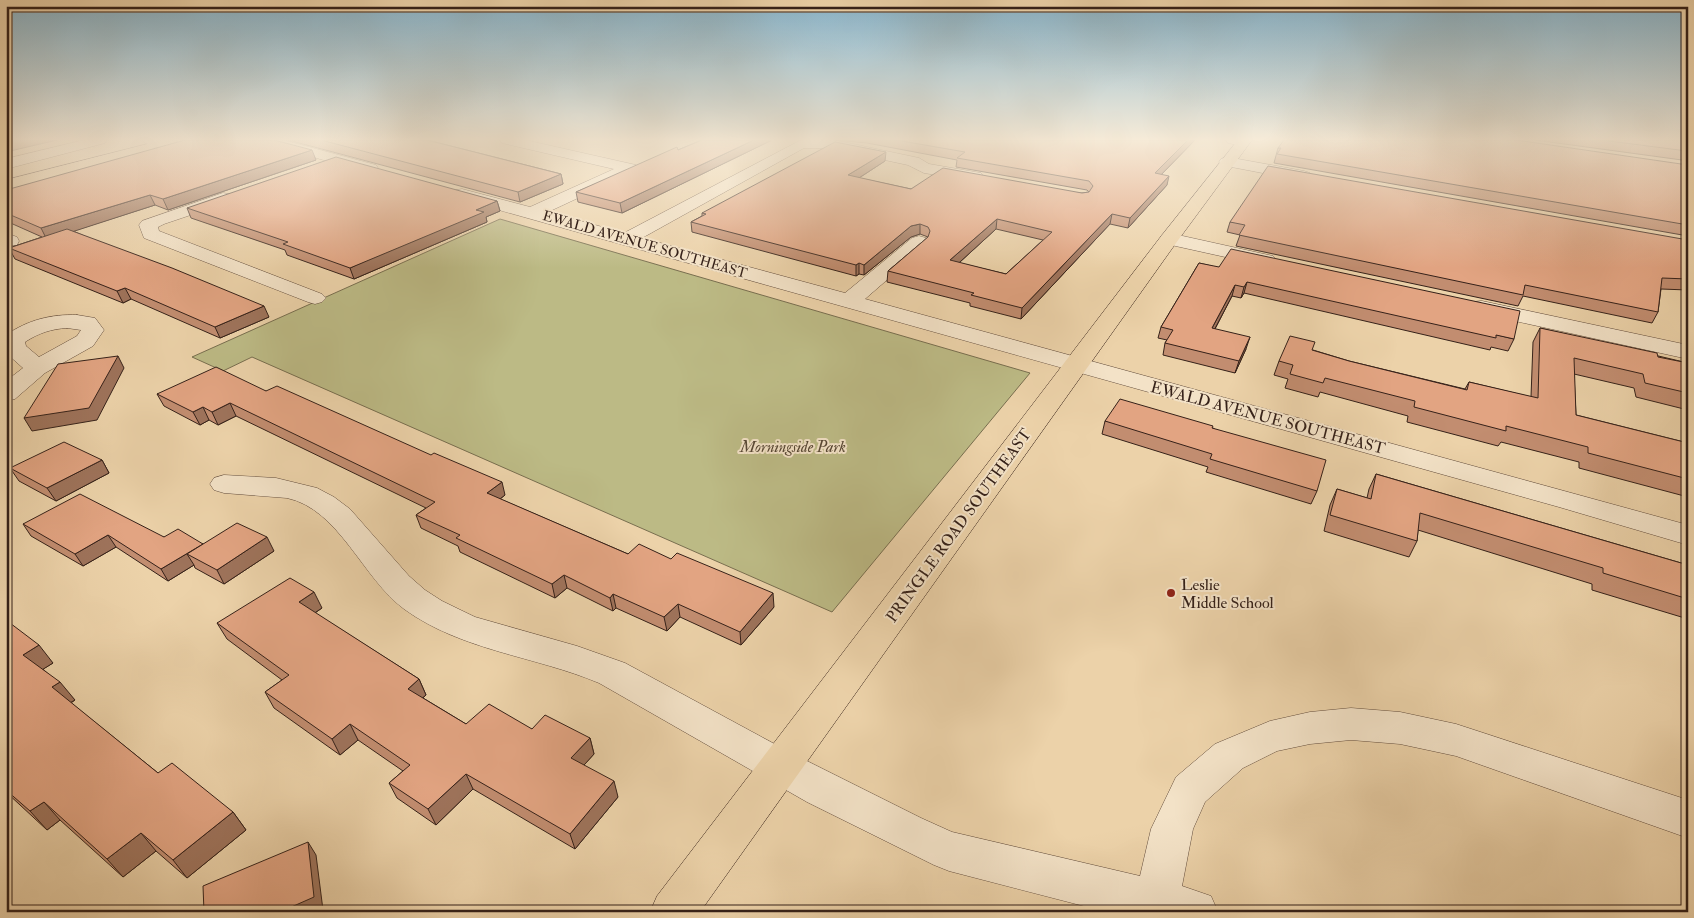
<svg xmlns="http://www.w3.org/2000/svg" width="1694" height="918" viewBox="0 0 1694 918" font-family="'IM FELL Double Pica',serif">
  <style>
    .green { fill: #bcba85; stroke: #786e4f }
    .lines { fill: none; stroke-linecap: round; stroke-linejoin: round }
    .minor-casing { stroke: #634d3d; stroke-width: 1 }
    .major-casing { stroke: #352119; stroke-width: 1 }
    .minor { fill: #f3e2c7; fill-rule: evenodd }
    .major { fill: #ecd2a9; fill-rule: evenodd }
    .wall { fill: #c28d70; stroke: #352119; fill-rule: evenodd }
    .shaded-wall { fill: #9e735b; stroke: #352119 }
    .building { fill: #e2a482; stroke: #352119; fill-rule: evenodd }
    .poi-dot { fill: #8f2418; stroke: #f3e2c7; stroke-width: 2 }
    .labels { text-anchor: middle; stroke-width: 4; stroke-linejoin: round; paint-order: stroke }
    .far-street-label { font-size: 14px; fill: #352119; stroke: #f3e2c7 }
    .street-label { font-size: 16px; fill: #352119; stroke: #f3e2c7 }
    .park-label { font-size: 16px; font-style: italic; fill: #574734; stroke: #f3e2c7 }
    .poi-label { font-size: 16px; fill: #352119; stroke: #f3e2c7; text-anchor: start }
  </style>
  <rect width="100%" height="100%" fill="#ecd2a9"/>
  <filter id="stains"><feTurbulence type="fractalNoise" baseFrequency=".004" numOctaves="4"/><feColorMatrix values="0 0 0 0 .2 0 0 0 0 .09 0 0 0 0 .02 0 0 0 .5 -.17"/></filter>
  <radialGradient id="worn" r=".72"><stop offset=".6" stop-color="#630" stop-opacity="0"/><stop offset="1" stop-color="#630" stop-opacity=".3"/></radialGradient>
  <!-- green -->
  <polygon class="green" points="500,219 1030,373 832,612 252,357 223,371 192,357"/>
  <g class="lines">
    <!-- minor casing -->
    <g class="minor-casing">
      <g id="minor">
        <polygon points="84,140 107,140 105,143 6,169 6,159"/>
        <polygon points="143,140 164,140 166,142 163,145 158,147 145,143"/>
        <polygon points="261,140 283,140 376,165 378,168 376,171 370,173 263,143"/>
        <polygon points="500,140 525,140 636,165 638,168 636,171 548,212 624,233 801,140 834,140 919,158 929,164 981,173 983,176 981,179 975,181 924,173 908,165 829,148 804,148 642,238 845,293 912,238 919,236 926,238 928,242 926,246 865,299 1688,525 1688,545 1559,507 456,198 453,194 456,190 462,189 530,207 614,169 502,143"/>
        <polygon points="1226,140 1249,140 1251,141 1248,144 1243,146 1228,143"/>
        <polygon points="1227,157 1304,171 1310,173 1312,176 1310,179 1304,181 1221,165 1219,162 1221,159"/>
        <polygon points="223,193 229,194 232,198 229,202 164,224 158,227 159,231 322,294 326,298 322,302 315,304 308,302 144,238 139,225 142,221"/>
        <polygon points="6,233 17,237 19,241 17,245 6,246"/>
        <polygon points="1169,233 1273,256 1276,260 1273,264 1266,266 1162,243 1160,239 1162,235"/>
        <polygon points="1482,301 1688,345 1688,359 1474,312 1471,307 1474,302"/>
        <path d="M 77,315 L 95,318 L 104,330 L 93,346 L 45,373 L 15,399 L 6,401 L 6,381 L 23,368 L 6,353 L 6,335 C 28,320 51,314 77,315 ZM 67,328 L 81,330 L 77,336 L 39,357 L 26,346 L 25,342 C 39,333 51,329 67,328 Z"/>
        <path d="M 224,475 L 276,478 L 317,488 L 334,497 L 350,509 L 409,576 L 425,590 L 442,601 L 475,617 L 577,646 L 625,663 L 793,754 L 921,818 L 952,832 L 1140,876 L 1151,829 L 1176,777 L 1215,744 L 1270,721 L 1310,712 L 1351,708 L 1400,712 L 1456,724 L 1688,800 L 1688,838 L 1456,756 L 1400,744 L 1351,740 L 1310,744 L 1277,751 L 1243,768 L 1205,802 L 1193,829 L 1182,886 L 1211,896 L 1218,912 L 1107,912 L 949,871 L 934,865 L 807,802 L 599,683 C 535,656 462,651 404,609 C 363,579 339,509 287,498 L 224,493 L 214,490 L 210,484 L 214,478 Z"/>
      </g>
    </g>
    <!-- major casing -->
    <g class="major-casing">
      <g id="major">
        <polygon points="163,140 186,140 184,143 6,190 6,180"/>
        <polygon points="1238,140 1252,140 1176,243 700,912 650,912 657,896 1162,235"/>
      </g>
    </g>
    <!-- minor -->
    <use href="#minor" class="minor"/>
    <!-- major -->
    <use href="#major" class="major"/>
  </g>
  <!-- wall -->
  <g class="wall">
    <polygon points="288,140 427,140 561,174 563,184 520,202"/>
    <polygon points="702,140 772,140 622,213 578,202 576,192"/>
    <path d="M 835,140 L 1195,140 L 1161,175 L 1167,185 L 1128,228 L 1110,224 L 1021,319 L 970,306 L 970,303 L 887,282 L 888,271 L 928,237 L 920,234 L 911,237 L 864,275 L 859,274 L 856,276 L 692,232 L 691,222 L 702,216 L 702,213 L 885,161 L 859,178 L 911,189 L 1082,193 L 1089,192 L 1087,190 L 956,167 L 957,160 L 867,143 ZM 996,229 L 1043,240 L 1006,274 L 959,263 Z"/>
    <polygon points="1535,140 1688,140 1688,149 1682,160"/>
    <polygon points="1278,148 1688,165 1688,236 1274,163"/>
    <polygon points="316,160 168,210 155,205 73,231 269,317 220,338 131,299 123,303 15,259 9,248 42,237 6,221 6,190"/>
    <polygon points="497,201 500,211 486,217 487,222 354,279 287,255 285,250 191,218 187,208"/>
    <polygon points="1230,222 1688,240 1688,290 1661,289 1658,312 1652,323 1523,296 1518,306 1236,246 1240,235 1227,232"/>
    <polygon points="1199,263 1514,339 1508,351 1491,347 1490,350 1244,293 1241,298 1232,296 1215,329 1246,349 1235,373 1163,355 1165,343 1167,340 1158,338 1161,327"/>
    <polygon points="1540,328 1688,363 1688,410 1636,397 1634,388 1574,374 1576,415 1688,443 1688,497 1579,468 1579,462 1501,442 1498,446 1407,422 1408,416 1320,392 1318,397 1285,388 1288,379 1274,375 1279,361 1313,350 1349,361 1465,389 1469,382 1531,397 1533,342"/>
    <polygon points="266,391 505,495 500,499 628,554 774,607 741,645 680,617 667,631 616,608 613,611 567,588 555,598 460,552 458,546 421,528 416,515 426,508 236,416 218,425 209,420 200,425 164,406 157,394"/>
    <polygon points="1105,421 1213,428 1317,491 1311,504 1206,472 1208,467 1102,434"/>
    <polygon points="102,460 109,473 56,501 19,481 10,468"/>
    <polygon points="1376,474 1688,565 1688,619 1592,590 1592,584 1418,530 1417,541 1409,557 1324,531 1330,505 1337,489 1367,498 1369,489"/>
    <polygon points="23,524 164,537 203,544 274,551 224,584 195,568 194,565 168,581 116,547 83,566 31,536"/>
    <polygon points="322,608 315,613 419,679 426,695 423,698 466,724 532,729 590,738 594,754 584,765 618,797 575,849 473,789 436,825 397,798 389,783 403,771 358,740 340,755 274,708 265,692 282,680 227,639 217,623"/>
    <polygon points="6,620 53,663 43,669 75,700 71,703 158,773 233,812 246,830 187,878 156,851 123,877 60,820 47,830 6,792"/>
  </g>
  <!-- shaded-wall -->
  <g class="shaded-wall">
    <polygon points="6,140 57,140 6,152"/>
    <polygon points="754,140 772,140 622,213 620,203"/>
    <polygon points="1188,140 1195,140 1153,183 1155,173"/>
    <polygon points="312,150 316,160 168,210 163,199"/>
    <polygon points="886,152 885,161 848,185 848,175"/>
    <polygon points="561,174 563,184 520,202 518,192"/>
    <polygon points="1169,176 1167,185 1128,228 1130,218"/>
    <polygon points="150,195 155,205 47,240 41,228"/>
    <polygon points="497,201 500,211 486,217 487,222 354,279 350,268 476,210"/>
    <polygon points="1112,214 1110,224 1021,319 1022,308"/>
    <polygon points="997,219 996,229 950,271 950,260"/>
    <polygon points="920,224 920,234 911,237 864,275 864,265 911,226"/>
    <polygon points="859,263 859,274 856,276 856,265"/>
    <polygon points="1247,282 1244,293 1241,298 1244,287"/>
    <polygon points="1235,285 1232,296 1209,340 1212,328"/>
    <polygon points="125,288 131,299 123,303 117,291"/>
    <polygon points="264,306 269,317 220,338 215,327"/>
    <polygon points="1250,337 1246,349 1235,373 1239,361"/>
    <polygon points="118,356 124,368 97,420 32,431 24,418"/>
    <polygon points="230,403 236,416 218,425 212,412"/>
    <polygon points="203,407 209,420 200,425 193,412"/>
    <polygon points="102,460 109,473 56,501 47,488"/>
    <polygon points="502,482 505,495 491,506 487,493"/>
    <polygon points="108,535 116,547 83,566 75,554"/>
    <polygon points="267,537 274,551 224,584 217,570"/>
    <polygon points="203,544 187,554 194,565 168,581 161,569"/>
    <polygon points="564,575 567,588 555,598 552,584"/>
    <polygon points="314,592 322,608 307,618 299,602"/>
    <polygon points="773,593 774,607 741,645 740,632"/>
    <polygon points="613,594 616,608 613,611 610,598"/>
    <polygon points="678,604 680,617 667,631 664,617"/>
    <polygon points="39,645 53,663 37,673 23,655"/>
    <polygon points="419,679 426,695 415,704 408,689"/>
    <polygon points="60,682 75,700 66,705 52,687"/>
    <polygon points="350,724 358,740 340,755 332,739"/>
    <polygon points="590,738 594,754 576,774 571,758"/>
    <polygon points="466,774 473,789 436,825 428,809"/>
    <polygon points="614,781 618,797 575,849 570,834"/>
    <polygon points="44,802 60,820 47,830 30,811"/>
    <polygon points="233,812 246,830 187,878 173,860"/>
    <polygon points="141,833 156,851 123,877 107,859"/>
    <polygon points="308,842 316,855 323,910 320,912 280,912"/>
  </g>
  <!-- building -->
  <g class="building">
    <polygon points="185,140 274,140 312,150 163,199 150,195 41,228 6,213 6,190"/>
    <polygon points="321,140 427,140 561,174 518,192"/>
    <polygon points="702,140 754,140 620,203 576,192 677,147 678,150"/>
    <path d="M 896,140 L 1188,140 L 1155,173 L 1169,176 L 1130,218 L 1112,214 L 1022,308 L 971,295 L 974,293 L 888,271 L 928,237 L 930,231 L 928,227 L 920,224 L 911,226 L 864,265 L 859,263 L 856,265 L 691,222 L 706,214 L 702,213 L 835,142 L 886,152 L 848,175 L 911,189 L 943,168 L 1082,193 L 1089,192 L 1093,186 L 1089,181 L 957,158 L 965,152 ZM 997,219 L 1052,232 L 1006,274 L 950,260 Z"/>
    <polygon points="1284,140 1516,140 1688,165 1688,225 1277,154 1281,148 1278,148"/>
    <polygon points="1601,140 1688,140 1688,143 1685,143 1687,151"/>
    <polygon points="336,157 497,201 476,210 484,212 350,268 283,244 288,242 187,208"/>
    <polygon points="1268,166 1688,240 1688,279 1662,278 1658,312 1525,285 1523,295 1239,235 1245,225 1230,222"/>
    <polygon points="67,229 172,268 264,306 215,327 125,288 117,291 9,248"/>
    <polygon points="1231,249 1520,311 1514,339 1496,335 1496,338 1247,282 1244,287 1235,285 1212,328 1250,337 1239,361 1165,343 1173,330 1161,327 1199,263 1219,267"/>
    <polygon points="1540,328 1657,353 1658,357 1688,363 1688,393 1645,383 1643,374 1574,358 1576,415 1688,443 1688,479 1588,453 1588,447 1506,426 1506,431 1414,407 1415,401 1325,378 1323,383 1290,374 1293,365 1279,361 1290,336 1315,342 1312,350 1349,361 1467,390 1469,382 1538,398"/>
    <polygon points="118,356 89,408 24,418 58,364"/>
    <polygon points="216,367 266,391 277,386 431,455 434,453 502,482 487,493 628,554 639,544 671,559 677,553 773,593 740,632 678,604 664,617 613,594 610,598 564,575 552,584 456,538 460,535 416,515 435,502 230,403 212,412 203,407 193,412 157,394"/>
    <polygon points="1120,399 1213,426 1212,428 1326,460 1317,491 1210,459 1212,454 1105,421"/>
    <polygon points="64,442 102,460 47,488 10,468"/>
    <polygon points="1376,474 1688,565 1688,599 1603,573 1603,568 1420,513 1417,541 1330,515 1337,489 1371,499"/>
    <polygon points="80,494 164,537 178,529 203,544 161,569 108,535 75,554 23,524"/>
    <polygon points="237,523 267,537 217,570 187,554"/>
    <polygon points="290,578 314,592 299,602 419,679 408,689 466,724 489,704 532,729 545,715 590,738 571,758 614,781 570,834 466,774 428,809 389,783 410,765 350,724 332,739 265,692 289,675 217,623"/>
    <polygon points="6,620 39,645 23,655 60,682 52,687 158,773 172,763 233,812 173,860 141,833 107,859 44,802 30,811 6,790"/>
    <polygon points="308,842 314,897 280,912 204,912 203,886"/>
  </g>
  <!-- sky -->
  <linearGradient id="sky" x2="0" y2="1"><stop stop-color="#88b6ce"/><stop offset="0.52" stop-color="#f6ebd8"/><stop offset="1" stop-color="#f6ebd8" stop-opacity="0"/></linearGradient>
  <rect width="1694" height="268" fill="url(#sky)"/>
  <!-- markers -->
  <circle class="poi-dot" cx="1171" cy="593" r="5"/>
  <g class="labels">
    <!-- far-street labels -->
    <g class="far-street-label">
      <text transform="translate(645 244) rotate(16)" y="5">EWALD AVENUE SOUTHEAST</text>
    </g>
    <!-- street labels -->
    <g class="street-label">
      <text transform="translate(1268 417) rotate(15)" y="6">EWALD AVENUE SOUTHEAST</text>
      <text transform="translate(958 525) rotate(-54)" y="6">PRINGLE ROAD SOUTHEAST</text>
    </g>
    <!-- park labels -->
    <g class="park-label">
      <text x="793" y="452">Morningside Park</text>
    </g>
    <!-- poi labels -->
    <g class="poi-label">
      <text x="1181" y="590">Leslie<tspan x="1181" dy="18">Middle School</tspan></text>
    </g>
  </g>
  <!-- margin -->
  <rect width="1694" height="918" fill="none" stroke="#ecd2a9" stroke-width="25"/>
  <rect x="8" y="8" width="1679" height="903" fill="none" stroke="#352119" stroke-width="2.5"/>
  <rect x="12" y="12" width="1669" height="893" fill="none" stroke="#352119"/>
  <rect width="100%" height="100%" filter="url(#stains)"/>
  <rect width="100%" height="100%" fill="url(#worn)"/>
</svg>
